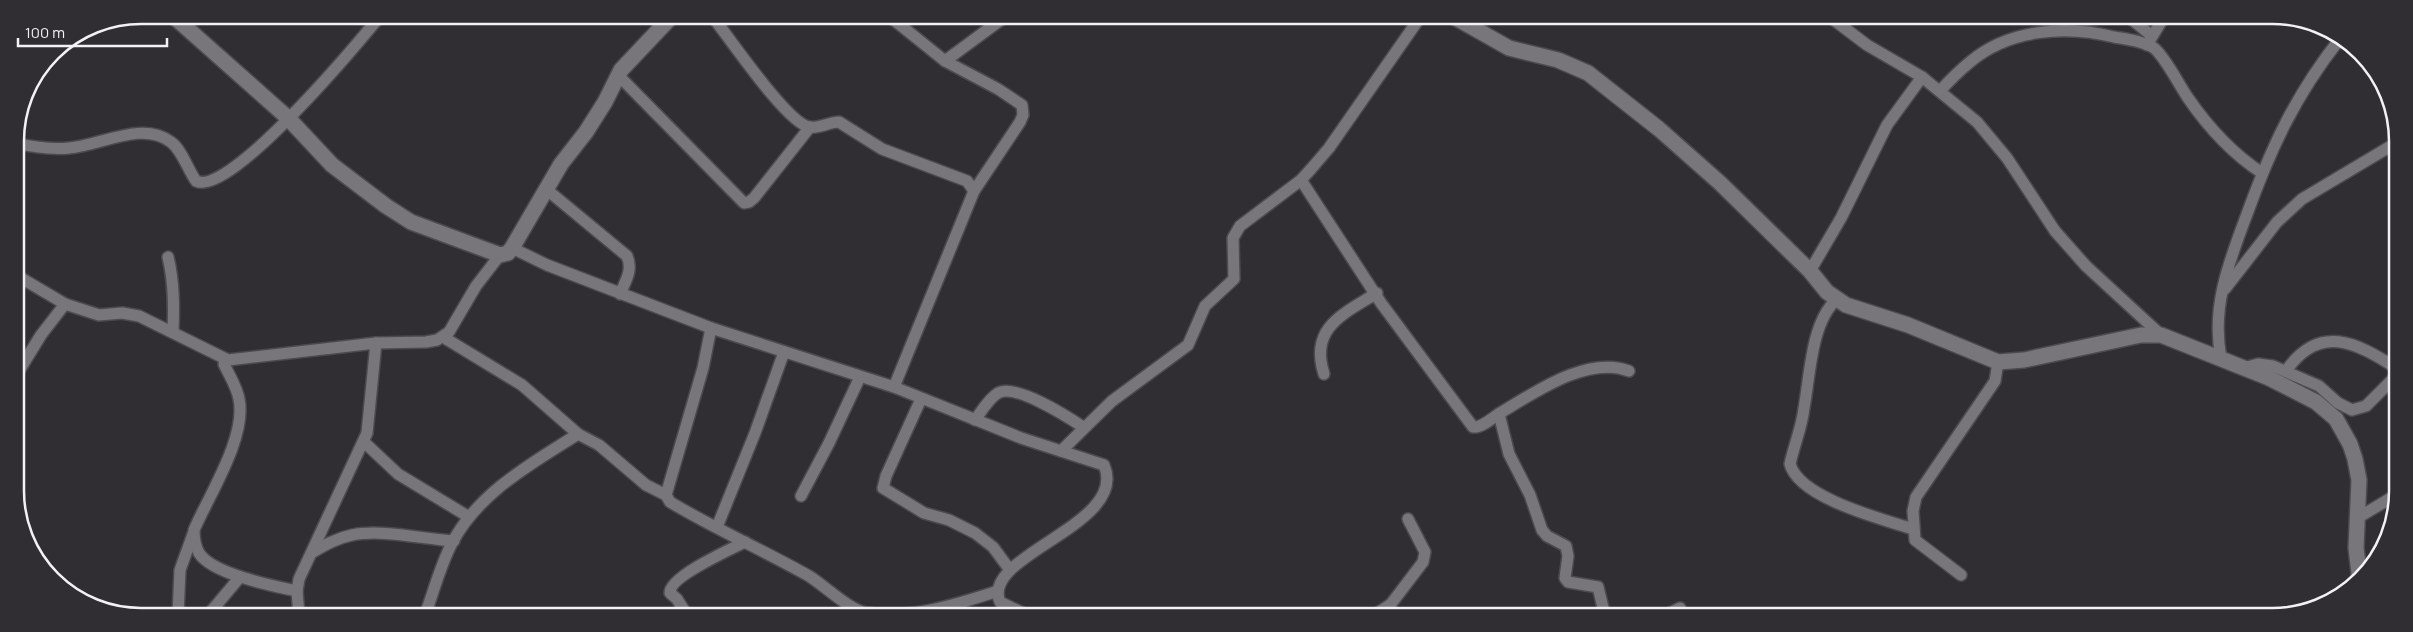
<svg xmlns="http://www.w3.org/2000/svg" width="2413" height="632" viewBox="0 0 2413 632" font-family="Manrope,sans-serif">
  <style>
    .lines { fill: none; stroke-linecap: round; stroke-linejoin: round }
    .street-casing { stroke: #4d4a4f; stroke-width: 14 }
    .secondary-casing { stroke: #4d4a4f; stroke-width: 18 }
    .street { stroke: #78757b; stroke-width: 11 }
    .secondary { stroke: #78757b; stroke-width: 15 }
    .rim { fill: none; stroke: #f3f1f5; stroke-width: 2.5 }
  </style>
  <rect width="100%" height="100%" fill="#302d33"/>
  <g class="lines">
    <!-- street casing -->
    <g class="street-casing">
      <g id="street">
        <polyline points="653,16 662,26"/>
        <path d="M 712,16 C 729,37 786,122 809,127 C 819,129 829,122 839,122 L 882,149 L 967,181 L 974,191 L 894,387"/>
        <polyline points="889,16 945,61 998,89 1022,105 1023,115 1020,122 974,191"/>
        <polyline points="1830,17 1867,45 1922,77 1977,122 2007,158 2055,231 2086,266 2161,335"/>
        <polyline points="2129,17 2152,36"/>
        <polyline points="2147,45 2164,17"/>
        <polyline points="945,61 1006,16"/>
        <polyline points="618,75 744,203 749,202 754,198 810,127"/>
        <path d="M 1940,91 C 1949,81 1959,71 1970,62 C 2009,29 2066,25 2114,37 C 2125,39 2144,41 2154,48 C 2166,58 2179,85 2188,98 C 2208,127 2233,154 2262,173"/>
        <path d="M 15,143 C 33,147 51,150 69,148 C 100,146 142,120 171,142 C 182,150 188,170 196,181 C 229,198 358,43 381,15"/>
        <path d="M 1301,180 L 1381,303 L 1473,427 C 1482,428 1492,418 1500,413 C 1534,393 1587,355 1629,371"/>
        <path d="M 546,189 L 627,256 C 633,270 626,280 620,294"/>
        <path d="M 512,248 L 547,265 L 711,328 L 894,387 L 1021,438 L 1104,465 C 1130,525 979,555 1000,602 L 1027,615"/>
        <path d="M 168,257 C 174,282 174,306 173,332"/>
        <polyline points="1810,271 1841,218 1887,125 1922,77"/>
        <polyline points="16,275 65,304 99,315 122,313 139,316 228,360 376,343 426,342 437,340 449,332 476,286 500,255"/>
        <polyline points="2225,289 2277,222 2302,199 2396,143"/>
        <path d="M 1836,300 C 1811,323 1810,376 1804,408 C 1802,427 1794,445 1790,464 C 1799,498 1882,519 1913,529"/>
        <path d="M 711,328 L 703,368 L 666,495 L 670,502 C 715,529 763,550 809,576 C 825,586 849,610 867,613 C 910,620 958,604 998,591"/>
        <polyline points="443,337 522,385 578,434 599,445 646,485 666,495"/>
        <path d="M 2221,358 C 2211,307 2229,262 2247,214 C 2271,148 2295,96 2339,40"/>
        <path d="M 224,364 C 229,375 237,387 239,399 C 247,437 209,495 194,530 C 194,538 195,546 199,553 C 212,574 273,586 297,591"/>
        <polyline points="2244,368 2258,364 2273,366 2319,386 2338,403 2352,410 2366,406 2396,376"/>
        <path d="M 2286,371 C 2319,323 2356,342 2396,368"/>
        <polyline points="17,374 41,335 65,304"/>
        <path d="M 1324,374 C 1309,328 1343,314 1377,293"/>
        <polyline points="921,399 886,476 883,488 924,513 949,520 975,533 993,547 1010,570"/>
        <polyline points="1499,414 1509,454 1530,495 1542,530 1547,536 1566,546 1568,556 1565,578 1568,582 1598,587 1605,616"/>
        <path d="M 975,420 C 981,412 989,398 998,393 C 1015,383 1068,417 1083,427"/>
        <polyline points="364,442 398,474 469,517"/>
        <polyline points="1061,451 1112,401 1188,345 1205,306 1234,279 1233,238 1240,226 1301,180 1311,169 1329,148 1421,16"/>
        <polyline points="801,496 829,443 860,377"/>
        <polyline points="2359,517 2396,495"/>
        <polyline points="717,527 755,433 784,352"/>
        <path d="M 313,552 C 325,545 337,538 352,535 C 382,529 422,539 454,541"/>
        <polyline points="1961,575 1915,540 1913,511 1916,497 1995,381 1998,362"/>
        <polyline points="178,615 180,570 193,534"/>
        <polyline points="208,615 240,577"/>
        <polyline points="299,615 297,591 299,579 367,433 376,343"/>
        <path d="M 425,615 C 434,591 440,566 452,543 C 479,492 531,464 578,434"/>
        <path d="M 687,615 L 677,599 L 670,593 C 669,577 731,549 745,542"/>
        <polyline points="1373,616 1391,604 1423,562 1425,552 1408,519"/>
        <polyline points="1664,616 1680,608"/>
      </g>
    </g>
    <!-- secondary casing -->
    <g class="secondary-casing">
      <g id="secondary">
        <polyline points="172,15 288,118 332,165 386,206 411,222 500,255 508,253 512,248 561,164 586,132 605,102 621,70 672,16"/>
        <polyline points="1454,17 1509,48 1558,60 1588,73 1659,129 1720,183 1810,271 1827,292 1846,305 1908,325 1998,362 2024,360 2141,335 2161,335 2269,378 2316,402 2336,419 2350,444 2355,459 2359,480 2356,548 2360,581"/>
      </g>
    </g>
    <!-- street -->
    <use href="#street" class="street"/>
    <!-- secondary -->
    <use href="#secondary" class="secondary"/>
  </g>
  <!-- crop -->
  <path d="M0 0H2413V632H0ZM141 24H2272A117 117 0 0 1 2389 141V491A117 117 0 0 1 2272 608H141A117 117 0 0 1 24 491V141A117 117 0 0 1 141 24Z" fill="#302d33" fill-rule="evenodd"/>
  <path class="rim" d="M141 24H2272A117 117 0 0 1 2389 141V491A117 117 0 0 1 2272 608H141A117 117 0 0 1 24 491V141A117 117 0 0 1 141 24Z"/>
  <!-- scale -->
  <path d="M18 38v8h149v-8" fill="none" stroke="#f3f1f5" stroke-width="2.5"/>
  <text x="25" y="38" font-size="15" fill="#f3f1f5" stroke="#302d33" stroke-width="4" paint-order="stroke">100 m</text>
</svg>
